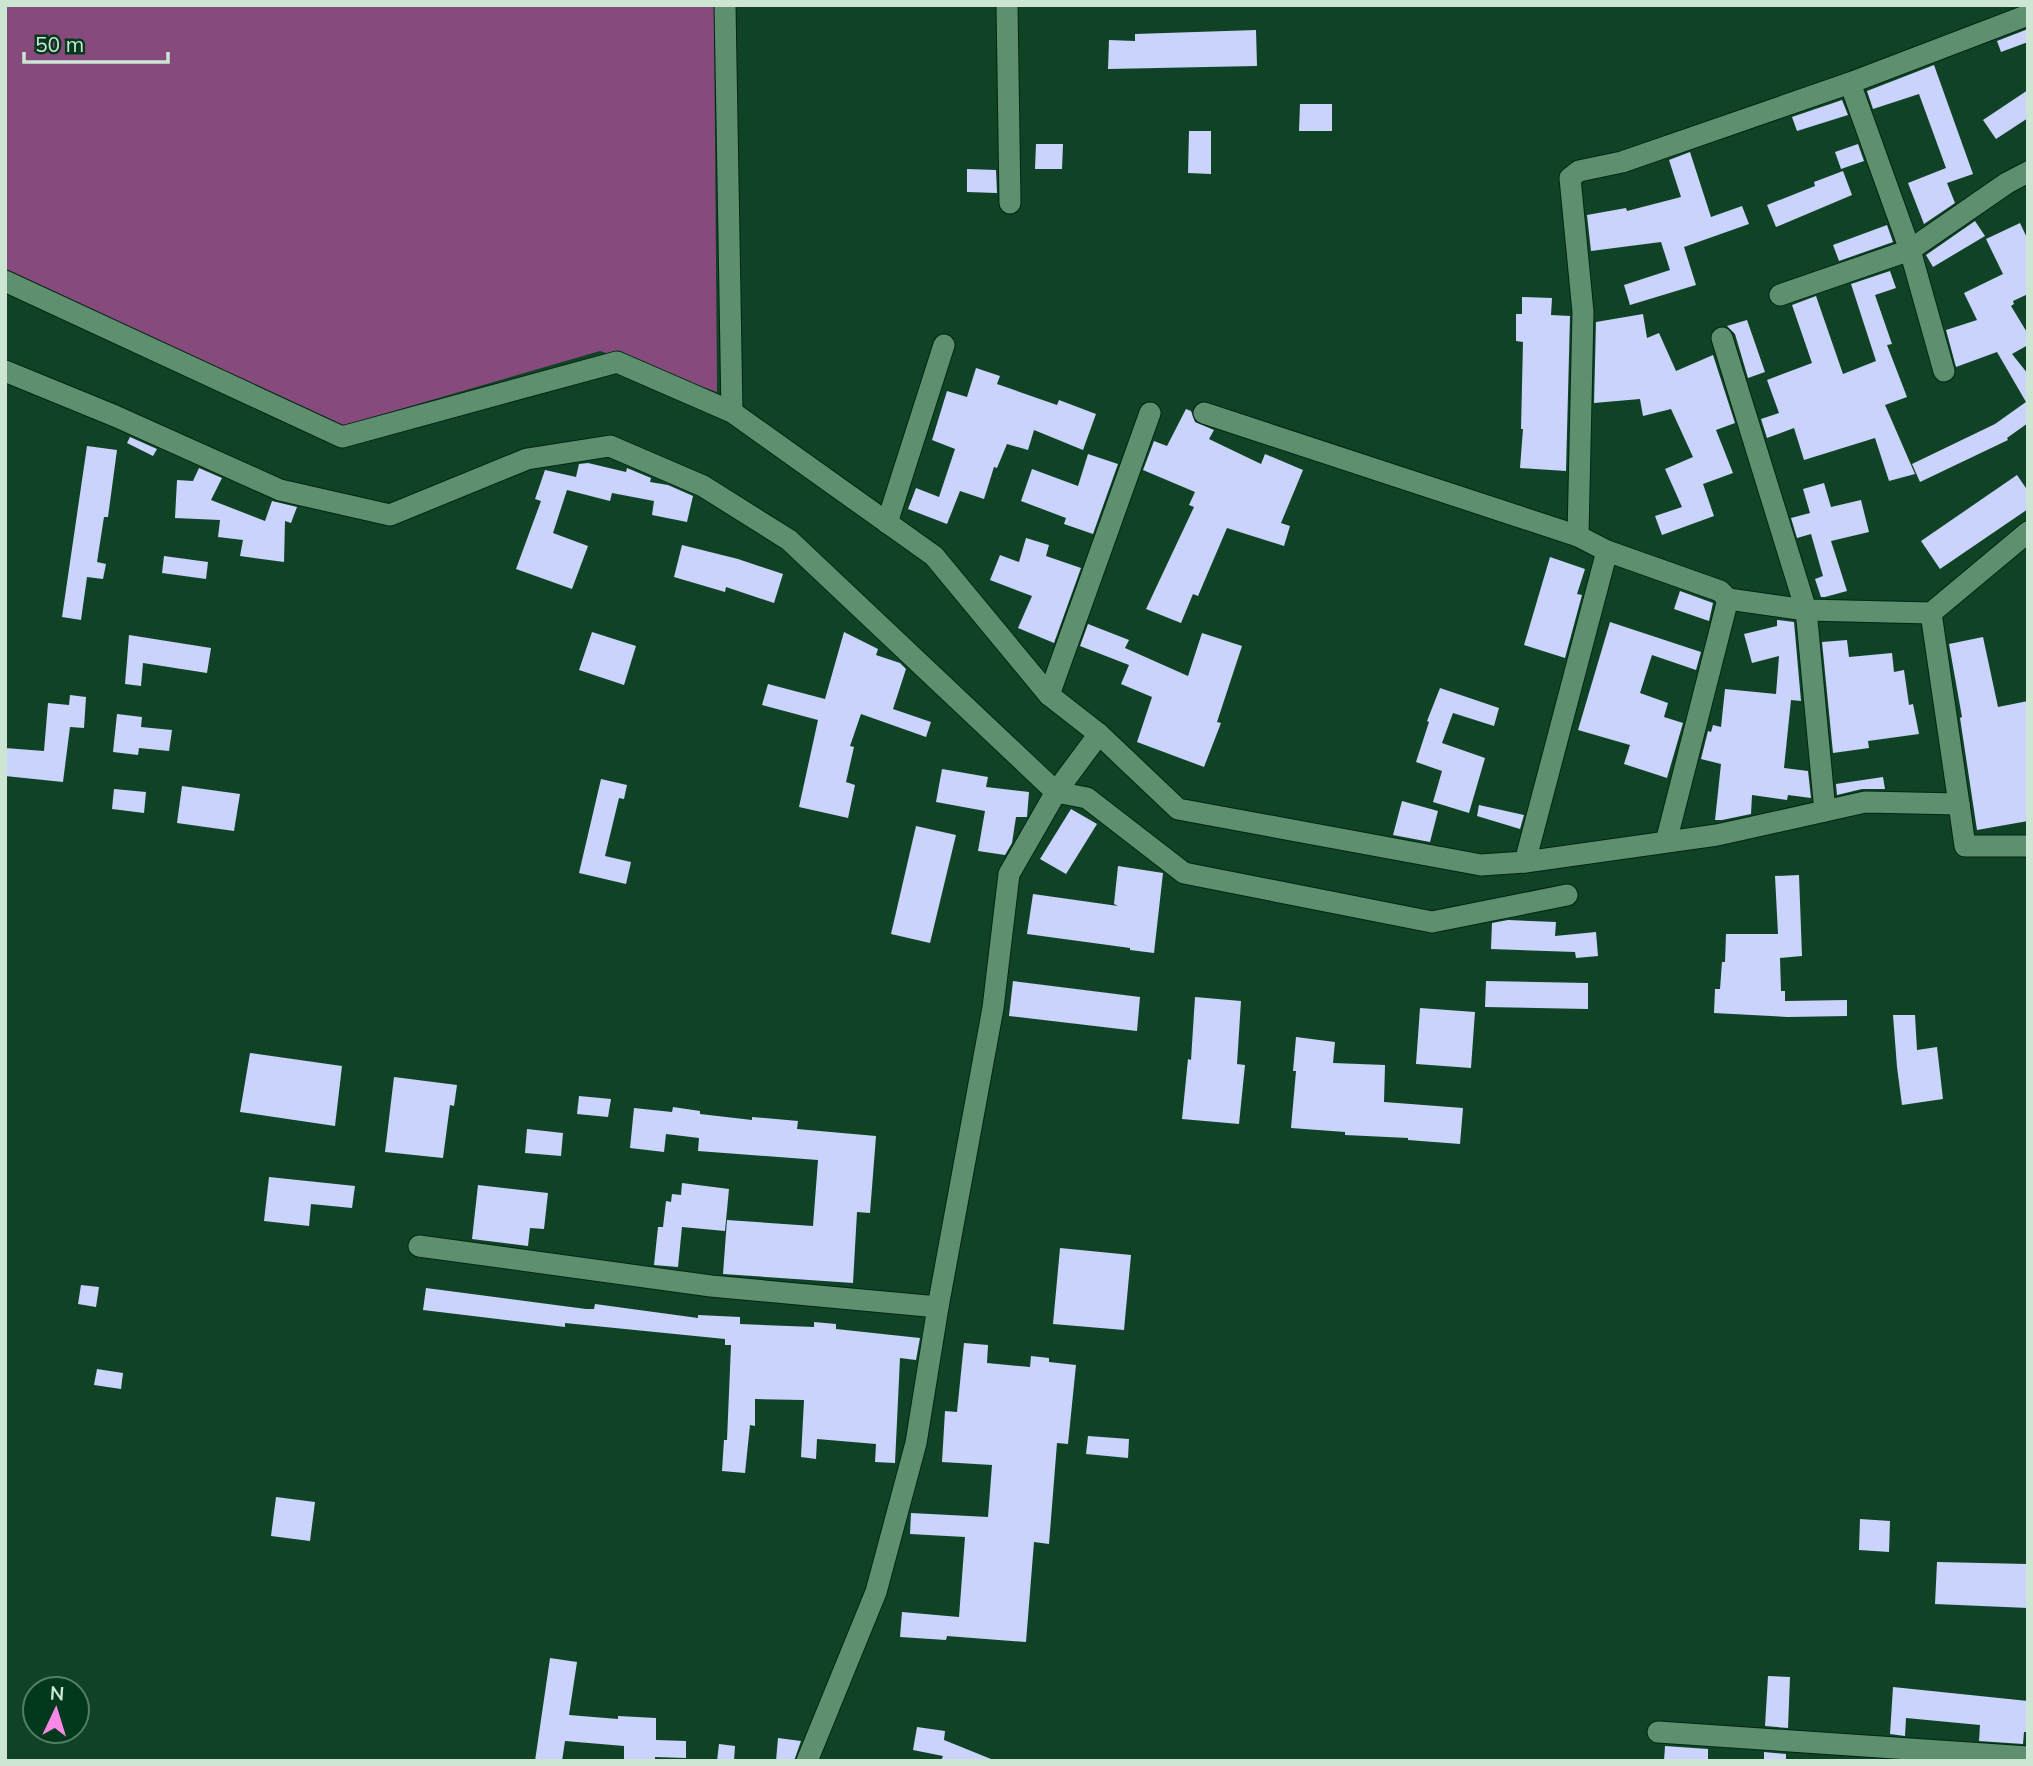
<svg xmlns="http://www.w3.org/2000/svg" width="2033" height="1766" viewBox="0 0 2033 1766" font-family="Mulish,sans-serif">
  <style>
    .green { fill: #874a7c }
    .building { fill: #c9d3fc }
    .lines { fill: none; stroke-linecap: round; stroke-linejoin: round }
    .minor-casing { stroke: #012712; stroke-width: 23 }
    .minor { stroke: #5e8f6e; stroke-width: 21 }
  </style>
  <rect width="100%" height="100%" fill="#104326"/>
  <!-- green -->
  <polygon class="green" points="5,5 714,5 717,392 600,351 335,428 5,278"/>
  <!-- building -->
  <g class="building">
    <polygon points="2028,29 2028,42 2001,52 1997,41"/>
    <polygon points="1256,30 1257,66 1108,69 1109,40 1135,41 1135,34"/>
    <polygon points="1934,65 1973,174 1947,183 1955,203 1924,224 1908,183 1946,168 1919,94 1873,109 1867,91"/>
    <polygon points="2028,90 2028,118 1996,139 1983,120"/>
    <polygon points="1842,100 1848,115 1797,131 1792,117"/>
    <polygon points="1300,104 1332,104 1332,131 1299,131"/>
    <polygon points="1189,131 1211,131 1211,174 1188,173"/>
    <polygon points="1036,144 1063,144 1062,169 1035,169"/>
    <polygon points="1858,144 1864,161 1841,169 1835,152"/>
    <polygon points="1690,152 1711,217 1742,206 1749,224 1684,247 1696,285 1630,305 1624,285 1670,270 1661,242 1591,251 1587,215 1626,208 1627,211 1681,197 1669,160"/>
    <polygon points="967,169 996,170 997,193 967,192"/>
    <polygon points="1843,171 1852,195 1776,227 1767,205 1815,186 1814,182"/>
    <polygon points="1975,221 1985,236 1933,267 1926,255"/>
    <polygon points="2020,223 2028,240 2028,294 2013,301 2014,304 2011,306 2028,334 2028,345 2012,354 2028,374 2028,423 2007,438 2008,440 1920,482 1912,464 1995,424 2026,402 1997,352 1956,367 1946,330 1977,320 1964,293 2003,274 1986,239"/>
    <polygon points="1887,225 1893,242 1839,261 1833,245"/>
    <polygon points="1890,271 1896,288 1875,295 1892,344 1887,345 1907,397 1885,405 1915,474 1889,481 1875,438 1804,460 1794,428 1767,438 1761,419 1779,413 1767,380 1812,363 1792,305 1816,296 1843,374 1876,361 1851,284"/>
    <polygon points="1522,297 1552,298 1551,315 1570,316 1566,471 1520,468 1523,429 1521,429 1523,342 1516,341 1516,314 1522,314"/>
    <polygon points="1643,314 1647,338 1659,333 1676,371 1713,355 1735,423 1716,430 1733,473 1703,484 1714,516 1662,535 1655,516 1682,507 1665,469 1693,457 1671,409 1643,416 1640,399 1594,403 1596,322"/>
    <polygon points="1747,320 1765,372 1748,378 1735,334 1727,326"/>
    <polygon points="976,368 1000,376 997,384 1057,405 1059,400 1096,414 1083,450 1034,430 1028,450 1007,444 997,468 994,467 984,499 960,491 947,524 908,509 916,488 939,497 955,449 932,440 947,391 967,397"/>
    <polygon points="1186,409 1191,411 1195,422 1214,430 1209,439 1261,464 1265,454 1303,470 1281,523 1290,526 1284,546 1227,528 1198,596 1193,594 1181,623 1146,609 1194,507 1189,505 1195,492 1143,470 1154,441 1167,446"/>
    <polygon points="130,437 157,449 153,456 127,443"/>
    <polygon points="87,446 117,450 108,517 104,517 97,562 106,564 103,579 87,577 81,620 62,617"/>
    <polygon points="1088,454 1118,464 1093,534 1064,524 1066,518 1021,501 1032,469 1078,486"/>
    <polygon points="588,463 626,472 627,468 651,478 650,482 668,485 693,496 687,522 652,515 654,501 612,493 610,501 567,490 553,533 588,546 572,589 516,569 541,501 535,499 545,470 576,477 579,464"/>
    <polygon points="199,468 222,478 211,500 265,521 272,501 297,507 291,523 285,521 284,562 240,556 243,540 218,537 220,520 175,518 177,480 193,481"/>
    <polygon points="2017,475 2028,491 2028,509 1940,569 1921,541"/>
    <polygon points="1824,483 1831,507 1861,500 1869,532 1831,541 1847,591 1825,597 1821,597 1815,579 1823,576 1811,534 1797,538 1791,518 1810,513 1803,489"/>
    <polygon points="1026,538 1049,545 1046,556 1081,568 1054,643 1018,628 1032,596 990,580 1000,555 1019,562"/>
    <polygon points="682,545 738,559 783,574 774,603 726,587 725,592 674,577"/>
    <polygon points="164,556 208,562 206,579 162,573"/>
    <polygon points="1550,557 1585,569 1577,594 1582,595 1565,658 1524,645"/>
    <polygon points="1680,591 1713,603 1709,621 1674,609"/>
    <polygon points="1777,620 1794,622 1801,701 1791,700 1784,768 1808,771 1811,798 1788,795 1787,800 1752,795 1751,814 1722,820 1715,820 1721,764 1701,759 1708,731 1711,732 1713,725 1721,727 1725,689 1776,694 1779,656 1752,663 1744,634 1777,626"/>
    <polygon points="1610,622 1701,652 1696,670 1652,655 1640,693 1668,703 1664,717 1683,723 1667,778 1624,764 1630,745 1578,730"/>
    <polygon points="1088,624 1129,640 1125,648 1188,676 1202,633 1242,646 1217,722 1221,723 1204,767 1137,742 1152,697 1121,684 1129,665 1080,646"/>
    <polygon points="592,632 636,646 624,685 579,670"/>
    <polygon points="844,632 878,649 876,655 900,663 906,669 893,709 931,722 926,737 861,714 850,746 854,747 846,782 855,785 848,818 799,807 818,720 762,705 768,684 825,699"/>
    <polygon points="129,635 211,648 207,673 143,663 141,686 125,684"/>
    <polygon points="1983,637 1998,707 2028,701 2028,821 1977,830 1960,718 1962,717 1949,644"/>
    <polygon points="1847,640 1849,657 1892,653 1894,672 1904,670 1909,705 1913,704 1919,734 1868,741 1869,748 1833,753 1822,642"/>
    <polygon points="1440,688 1499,708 1494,726 1453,713 1442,743 1485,758 1469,813 1433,802 1442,771 1416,762 1429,722 1427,721"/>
    <polygon points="70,695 86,697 84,728 70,727 63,782 5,776 5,748 44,751 48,703 69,705"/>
    <polygon points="117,714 142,717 141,727 172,730 169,751 139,748 138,755 113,752"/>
    <polygon points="942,769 988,777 986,787 1029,792 1027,817 1016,817 1012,843 1005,855 978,851 985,811 936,802"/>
    <polygon points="1883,777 1885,789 1862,789 1837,795 1836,784"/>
    <polygon points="601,779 627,785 624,799 619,798 605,856 631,862 626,884 579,873"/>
    <polygon points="182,786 240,794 234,831 177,823"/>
    <polygon points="114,789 146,792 144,813 112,809"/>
    <polygon points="1402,801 1438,811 1430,842 1393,835"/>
    <polygon points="1479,805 1524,815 1520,829 1477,816"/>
    <polygon points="1071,809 1097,824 1066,874 1040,859"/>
    <polygon points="916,826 956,835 930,943 891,934"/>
    <polygon points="1118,866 1163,873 1154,953 1130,950 1130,948 1027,934 1033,894 1118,906 1114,904"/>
    <polygon points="1799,875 1802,956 1780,958 1781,991 1785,991 1785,1001 1847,1000 1847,1016 1788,1017 1714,1013 1715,989 1720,989 1722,962 1725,962 1726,934 1778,934 1775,876"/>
    <polygon points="1508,920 1556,922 1555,936 1596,932 1598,956 1576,958 1575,952 1491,949 1492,923"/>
    <polygon points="1013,981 1140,997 1137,1031 1009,1016"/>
    <polygon points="1486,981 1588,983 1588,1009 1485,1007"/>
    <polygon points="1195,997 1241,1001 1237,1064 1245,1065 1239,1124 1182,1119 1188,1059 1191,1060"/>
    <polygon points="1420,1008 1475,1012 1471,1068 1416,1064"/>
    <polygon points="1893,1015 1915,1015 1917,1050 1937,1047 1943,1099 1902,1105 1897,1067"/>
    <polygon points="1296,1037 1335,1042 1333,1063 1385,1065 1384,1102 1463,1108 1460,1144 1408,1140 1408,1138 1345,1135 1345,1132 1291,1128 1296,1071 1293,1071"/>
    <polygon points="250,1053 342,1066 335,1126 240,1112"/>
    <polygon points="394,1077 457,1085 454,1106 450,1105 443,1158 385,1152"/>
    <polygon points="579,1096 611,1099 608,1117 577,1114"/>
    <polygon points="673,1107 700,1111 700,1114 752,1120 752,1117 798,1121 797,1129 876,1136 870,1213 857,1212 853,1283 723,1274 727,1220 813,1226 818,1160 698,1151 699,1138 666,1134 664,1152 630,1148 634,1108 672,1112"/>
    <polygon points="527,1129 563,1133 561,1156 525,1153"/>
    <polygon points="269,1177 355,1186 352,1208 311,1204 309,1226 264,1221"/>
    <polygon points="682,1183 729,1189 725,1231 682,1227 678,1267 654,1265 658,1227 663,1227 666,1201 671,1202 672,1194 681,1195"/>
    <polygon points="478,1185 548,1193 544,1229 530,1228 528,1246 472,1239"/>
    <polygon points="1060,1248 1131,1255 1124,1330 1053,1324"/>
    <polygon points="81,1285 99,1287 96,1307 78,1304"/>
    <polygon points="426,1288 586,1309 594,1309 595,1304 698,1318 698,1315 740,1317 740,1324 814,1327 814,1322 836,1324 836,1329 920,1338 916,1360 900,1358 895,1463 875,1462 876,1444 817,1439 816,1459 801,1457 804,1400 755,1399 755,1426 750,1425 745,1473 722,1471 724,1440 727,1440 731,1345 725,1345 725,1339 565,1323 565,1327 423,1310"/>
    <polygon points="964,1343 988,1345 987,1363 1030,1367 1031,1356 1049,1358 1049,1362 1076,1365 1068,1444 1057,1443 1049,1544 1034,1542 1026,1642 947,1636 946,1640 900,1637 902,1612 959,1617 965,1537 910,1534 911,1513 988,1517 992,1465 942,1462 945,1411 957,1412"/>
    <polygon points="97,1369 123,1373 121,1389 94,1385"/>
    <polygon points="1088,1436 1129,1439 1128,1458 1086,1454"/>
    <polygon points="276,1497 315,1502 310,1541 271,1536"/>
    <polygon points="1860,1519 1890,1521 1889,1552 1859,1550"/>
    <polygon points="1937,1562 2028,1564 2028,1608 1935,1604"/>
    <polygon points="550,1658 577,1662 569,1715 618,1719 618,1716 656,1718 656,1740 686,1741 686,1758 655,1757 655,1761 624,1761 624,1746 565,1741 562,1761 535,1761"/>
    <polygon points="1768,1676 1790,1677 1788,1728 1765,1726"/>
    <polygon points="1893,1687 2028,1701 2028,1732 2024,1732 2023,1744 1979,1741 1980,1725 1906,1718 1905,1736 1890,1734"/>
    <polygon points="917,1727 945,1731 944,1740 996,1761 941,1761 943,1756 913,1750"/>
    <polygon points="778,1738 801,1741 794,1761 776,1761"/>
    <polygon points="719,1744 735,1746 734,1761 717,1761"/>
    <polygon points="1665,1746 1708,1749 1708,1761 1664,1761"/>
    <polygon points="1764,1752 1786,1754 1786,1761 1764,1761"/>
  </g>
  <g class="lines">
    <!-- minor casing -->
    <g class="minor-casing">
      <g id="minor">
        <polyline points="725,5 732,412"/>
        <polyline points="1007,5 1010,203"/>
        <polyline points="1850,83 1910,250 1944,371"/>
        <polyline points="5,281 342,437 617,362 732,412 934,556 1049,695 1099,734 1178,809 1481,865 1525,862 1717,835 1865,802 1959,804 1931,613 2028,532"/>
        <polyline points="1780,295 1910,250 2007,183 2028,172"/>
        <polyline points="1722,338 1806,610 1825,811"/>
        <polyline points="5,371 115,416 280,490 390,515 527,459 610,446 703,486 789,540 1056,792 1087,798 1184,873 1432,922 1567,895"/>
        <polyline points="1204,413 1578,536 1607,551 1720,591 1728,599 1806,610 1931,613"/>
        <polyline points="887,523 944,345"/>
        <polyline points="1578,536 1583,312 1570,178 1579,171 1622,162 1850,83 2028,15"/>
        <polyline points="1049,695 1150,413"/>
        <polyline points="1959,804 1965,846 2028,846"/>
        <polyline points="1666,842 1728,599"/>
        <polyline points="1525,862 1607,551"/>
        <polyline points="419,1246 711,1286 938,1307"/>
        <polyline points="1658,1732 2028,1757"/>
        <polyline points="807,1761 876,1592 916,1443 938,1307 993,1008 1009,874 1056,792 1099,734"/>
      </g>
    </g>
    <!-- minor -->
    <use href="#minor" class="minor"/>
  </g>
  <!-- border -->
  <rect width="2033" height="1766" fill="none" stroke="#cde6d4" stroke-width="14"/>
  <!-- north arrow -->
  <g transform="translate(56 1710) rotate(4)"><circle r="33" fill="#02391c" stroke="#537e66" stroke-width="2"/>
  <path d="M0-5L12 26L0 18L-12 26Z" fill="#fb87e6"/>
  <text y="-10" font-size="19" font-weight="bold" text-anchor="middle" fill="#cde6d4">N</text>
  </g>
  <!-- scale -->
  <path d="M24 52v10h144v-10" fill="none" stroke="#cde6d4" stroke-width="3.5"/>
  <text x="35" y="52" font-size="21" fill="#cde6d4" stroke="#02391c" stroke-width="5" paint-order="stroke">50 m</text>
</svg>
